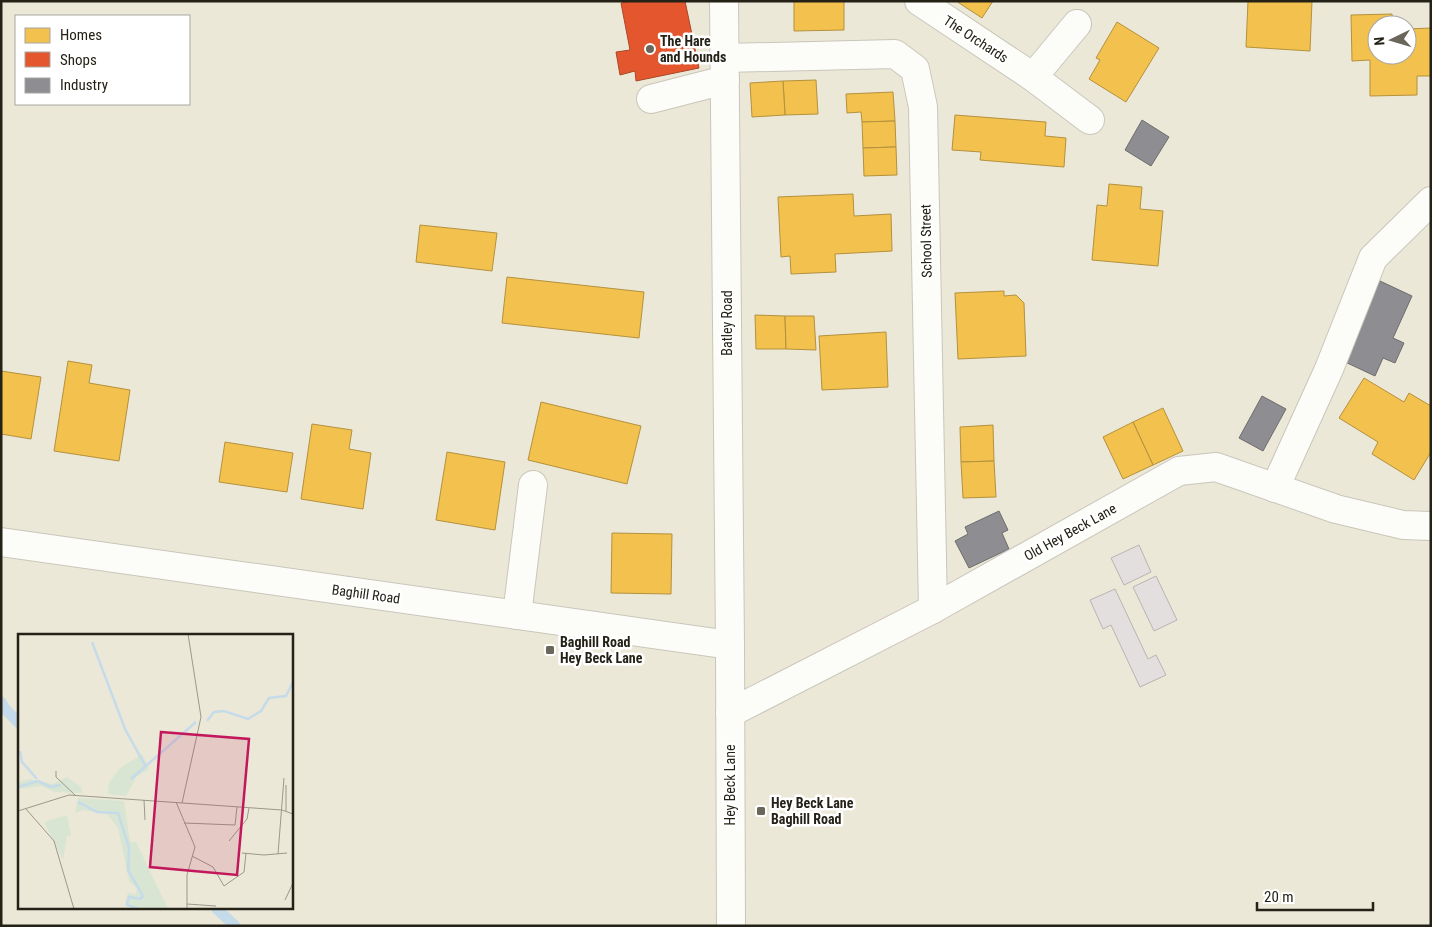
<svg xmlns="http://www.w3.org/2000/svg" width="1432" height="927" viewBox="0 0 1432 927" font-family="'Roboto Condensed',sans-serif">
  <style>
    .homes { fill: #f2c14e; stroke: #b4913d }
    .shops { fill: #e4572e; stroke: #aa4727 }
    .industry { fill: #8d8d92; stroke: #6e6d6d }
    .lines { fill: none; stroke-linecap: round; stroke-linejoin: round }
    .stream { stroke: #c5dbe9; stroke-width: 11 }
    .building { fill: #e3dfdf; stroke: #b7b4b2 }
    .minor-casing { stroke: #c9c6ba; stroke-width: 30 }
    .minor { stroke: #fcfcf9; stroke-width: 28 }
    .poi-dot { fill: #6a675a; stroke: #fff; stroke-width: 2 }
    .labels { text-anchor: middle; stroke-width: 5; stroke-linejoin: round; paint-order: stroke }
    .street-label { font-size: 14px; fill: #242116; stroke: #fff }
    .poi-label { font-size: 14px; font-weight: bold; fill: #242116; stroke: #fff; text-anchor: start }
    .inset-river { fill: none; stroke: #c5dbe9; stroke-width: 2.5 }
    .inset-road { fill: none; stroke: #9c988a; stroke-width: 1 }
    .view { fill: #c2185b; fill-opacity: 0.15; stroke: #c2185b; stroke-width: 2.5 }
    .inset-edge { fill: none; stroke: #242116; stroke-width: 2.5 }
  </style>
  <rect width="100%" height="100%" fill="#ece8d8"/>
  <!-- homes -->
  <g class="homes">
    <polygon points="794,1 844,1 844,30 794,31"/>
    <polygon points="956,1 993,1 982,18"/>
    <polygon points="1248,1 1312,1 1310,51 1246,47"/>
    <polygon points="1392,14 1393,25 1377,25 1377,55 1407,55 1407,29 1431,28 1431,76 1417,76 1417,95 1370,96 1370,60 1352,61 1351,15"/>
    <polygon points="1117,22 1159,48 1126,102 1089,79 1100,60 1096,58"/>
    <polygon points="816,80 818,114 785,115 783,81"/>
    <polygon points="783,81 785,115 752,117 750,83"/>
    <polygon points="893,92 895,121 862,122 861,112 847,113 846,94"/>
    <polygon points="955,115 1046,122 1045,136 1066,138 1064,167 980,160 981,152 952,150"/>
    <polygon points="895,121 896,147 863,148 862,122"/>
    <polygon points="896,147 897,175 864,176 863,148"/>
    <polygon points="1109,184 1142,187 1140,209 1163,211 1158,266 1092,260 1097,205 1107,206"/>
    <polygon points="853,194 854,216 891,214 892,251 835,254 836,272 791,274 790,256 781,257 778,197"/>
    <polygon points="420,225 497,233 492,271 416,262"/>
    <polygon points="507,277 644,292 639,338 502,323"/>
    <polygon points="1004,291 1004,296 1016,295 1024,303 1026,356 958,359 955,293"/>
    <polygon points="755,315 785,316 786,349 756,349"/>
    <polygon points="785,316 814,316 816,350 786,349"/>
    <polygon points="886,332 888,387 822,390 819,336"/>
    <polygon points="68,361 92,365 89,383 130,390 119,461 54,451"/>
    <polygon points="1,371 41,377 31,439 1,434"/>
    <polygon points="1364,378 1404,402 1409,393 1431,406 1431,452 1414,480 1372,454 1378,442 1339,418"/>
    <polygon points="541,402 641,426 627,484 528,460"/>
    <polygon points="1163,408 1183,451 1153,465 1133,422"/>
    <polygon points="1133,422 1153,465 1123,479 1103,437"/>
    <polygon points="312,424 352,430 349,449 371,453 363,509 301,499"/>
    <polygon points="993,425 994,461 961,462 960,427"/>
    <polygon points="225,442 293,453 287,492 219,482"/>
    <polygon points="447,452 505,462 495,530 436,520"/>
    <polygon points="994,461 996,497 963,498 961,462"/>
    <polygon points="612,533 672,534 671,594 611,593"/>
  </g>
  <!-- shops -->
  <polygon class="shops" points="631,1 685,1 699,68 636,81 635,71 620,75 616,52 630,50 621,3"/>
  <!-- industry -->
  <g class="industry">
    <polygon points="1142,120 1169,137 1151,166 1125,150"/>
    <polygon points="1380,281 1412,296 1393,338 1404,343 1395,363 1383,358 1375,376 1343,361"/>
    <polygon points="1262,396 1286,409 1263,451 1239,438"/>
    <polygon points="999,511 1008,530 1002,533 1009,549 969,568 955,541 968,534 965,527"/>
  </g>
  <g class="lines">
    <!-- stream -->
    <g class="stream">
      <polyline points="1,702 5,709 19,723"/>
      <polyline points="216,908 235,926"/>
    </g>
  </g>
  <!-- building -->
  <g class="building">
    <polygon points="1139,545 1151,572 1124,585 1111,558"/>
    <polygon points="1156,576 1177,620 1154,631 1133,587"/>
    <polygon points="1115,589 1148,659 1156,655 1166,675 1140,687 1111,625 1103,629 1090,600"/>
  </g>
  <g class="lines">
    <!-- minor casing -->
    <g class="minor-casing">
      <g id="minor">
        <polyline points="724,1 730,645 731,926"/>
        <polyline points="919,1 1033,77 1090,120"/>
        <polyline points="725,58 895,54 915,69 923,107 933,609"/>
        <polyline points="1033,77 1077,24"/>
        <polyline points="651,99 725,80"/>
        <polyline points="1275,488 1329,369 1373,258 1431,201"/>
        <polyline points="1,542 730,645"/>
        <polyline points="517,615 533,485"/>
        <polyline points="730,713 933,609 1179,471 1216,467 1336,509 1403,525 1431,526"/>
      </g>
    </g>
    <!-- minor -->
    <use href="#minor" class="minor"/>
  </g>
  <!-- markers -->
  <g class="poi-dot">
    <circle cx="650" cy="49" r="5"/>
    <rect x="545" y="645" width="10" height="10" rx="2.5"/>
    <rect x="756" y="806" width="10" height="10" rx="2.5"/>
  </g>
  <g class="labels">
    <!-- street labels -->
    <g class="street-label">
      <text transform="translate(976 39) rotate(33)" y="5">The Orchards</text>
      <text transform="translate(926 241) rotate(-91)" y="5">School Street</text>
      <text transform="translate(727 323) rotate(-90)" y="5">Batley Road</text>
      <text transform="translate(1070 532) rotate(-29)" y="5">Old Hey Beck Lane</text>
      <text transform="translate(366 594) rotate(8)" y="5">Baghill Road</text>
      <text transform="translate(730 785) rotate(-90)" y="5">Hey Beck Lane</text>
    </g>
    <!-- poi labels -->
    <g class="poi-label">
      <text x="660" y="46">The Hare<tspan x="660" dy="16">and Hounds</tspan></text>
      <text x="560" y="647">Baghill Road<tspan x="560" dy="16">Hey Beck Lane</tspan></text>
      <text x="771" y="808">Hey Beck Lane<tspan x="771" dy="16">Baghill Road</tspan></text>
    </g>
  </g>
  <!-- overview -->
  <g transform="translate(18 634)">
    <rect width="275" height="275" fill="#ece8d8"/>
    <path d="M 124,120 L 131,135 L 119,142 L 108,162 L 90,160 L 91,149 L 102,134 ZM 49,143 L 63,153 L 64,159 L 37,158 L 23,152 L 0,155 L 0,148 L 12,145 L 35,150 ZM 60,164 L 106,167 L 112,208 L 118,208 L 150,275 L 110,273 L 107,269 L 110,259 L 118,260 L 119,254 L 111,247 L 100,194 L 89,180 L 66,176 L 57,179 ZM 49,181 L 53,201 L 49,202 L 45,226 L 26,188 Z" fill="#d7e5d2"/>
    <path class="inset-river" d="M 74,8 L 107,95 L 128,133M 189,87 L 196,78 L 206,77 L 230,85 L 243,77 L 251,64 L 268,62 L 275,48M 2,117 L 4,128 L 19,145M 113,145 L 178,88M 0,153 L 20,147 L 33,153 L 43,151M 60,168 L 79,178 L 100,179 L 111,214 L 110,236 L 125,262 L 122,265 L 111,263 L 109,271 L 121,275"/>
    <path class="inset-road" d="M 38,137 L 38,143 L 57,161M 268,151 L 268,177M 126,166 L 127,186M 158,168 L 177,213 L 169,241 L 169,275M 164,169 L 183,83 L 170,0M 8,175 L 36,207 L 56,275M 0,177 L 51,161 L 264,176 L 275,180M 166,189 L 217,191 L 219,173M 211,207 L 229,185 L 231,174M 224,219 L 246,221 L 269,219M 260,220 L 266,144M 174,222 L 195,233 L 206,252 L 226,238 L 228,219M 267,266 L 275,249M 169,270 L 198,272"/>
    <path class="view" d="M 143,98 L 231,105 L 219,241 L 132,233 Z"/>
    <rect width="275" height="275" class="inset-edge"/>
  </g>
  <!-- border -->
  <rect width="1432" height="927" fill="none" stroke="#242116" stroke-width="5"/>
  <!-- legend -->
  <rect x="15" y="15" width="175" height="90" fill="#ffffff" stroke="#a7a6a2"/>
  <rect x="25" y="28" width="25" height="15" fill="#f2c14e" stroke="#a7a6a2"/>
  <text x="60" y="40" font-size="15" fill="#242116">Homes</text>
  <rect x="25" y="52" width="25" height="15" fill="#e4572e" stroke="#a7a6a2"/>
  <text x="60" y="65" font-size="15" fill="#242116">Shops</text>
  <rect x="25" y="78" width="25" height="15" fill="#8d8d92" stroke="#a7a6a2"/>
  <text x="60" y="90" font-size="15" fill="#242116">Industry</text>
  <!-- north arrow -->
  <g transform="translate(1392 40) rotate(265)"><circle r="24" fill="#ffffff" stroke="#a7a6a2"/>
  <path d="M0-4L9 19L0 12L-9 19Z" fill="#6a675a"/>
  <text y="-8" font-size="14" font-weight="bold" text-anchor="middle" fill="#242116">N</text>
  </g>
  <!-- scale -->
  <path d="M1257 902v8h116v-8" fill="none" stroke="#242116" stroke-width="2.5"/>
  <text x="1264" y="902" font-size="15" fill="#242116" stroke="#ffffff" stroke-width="4" paint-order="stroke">20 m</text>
</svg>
